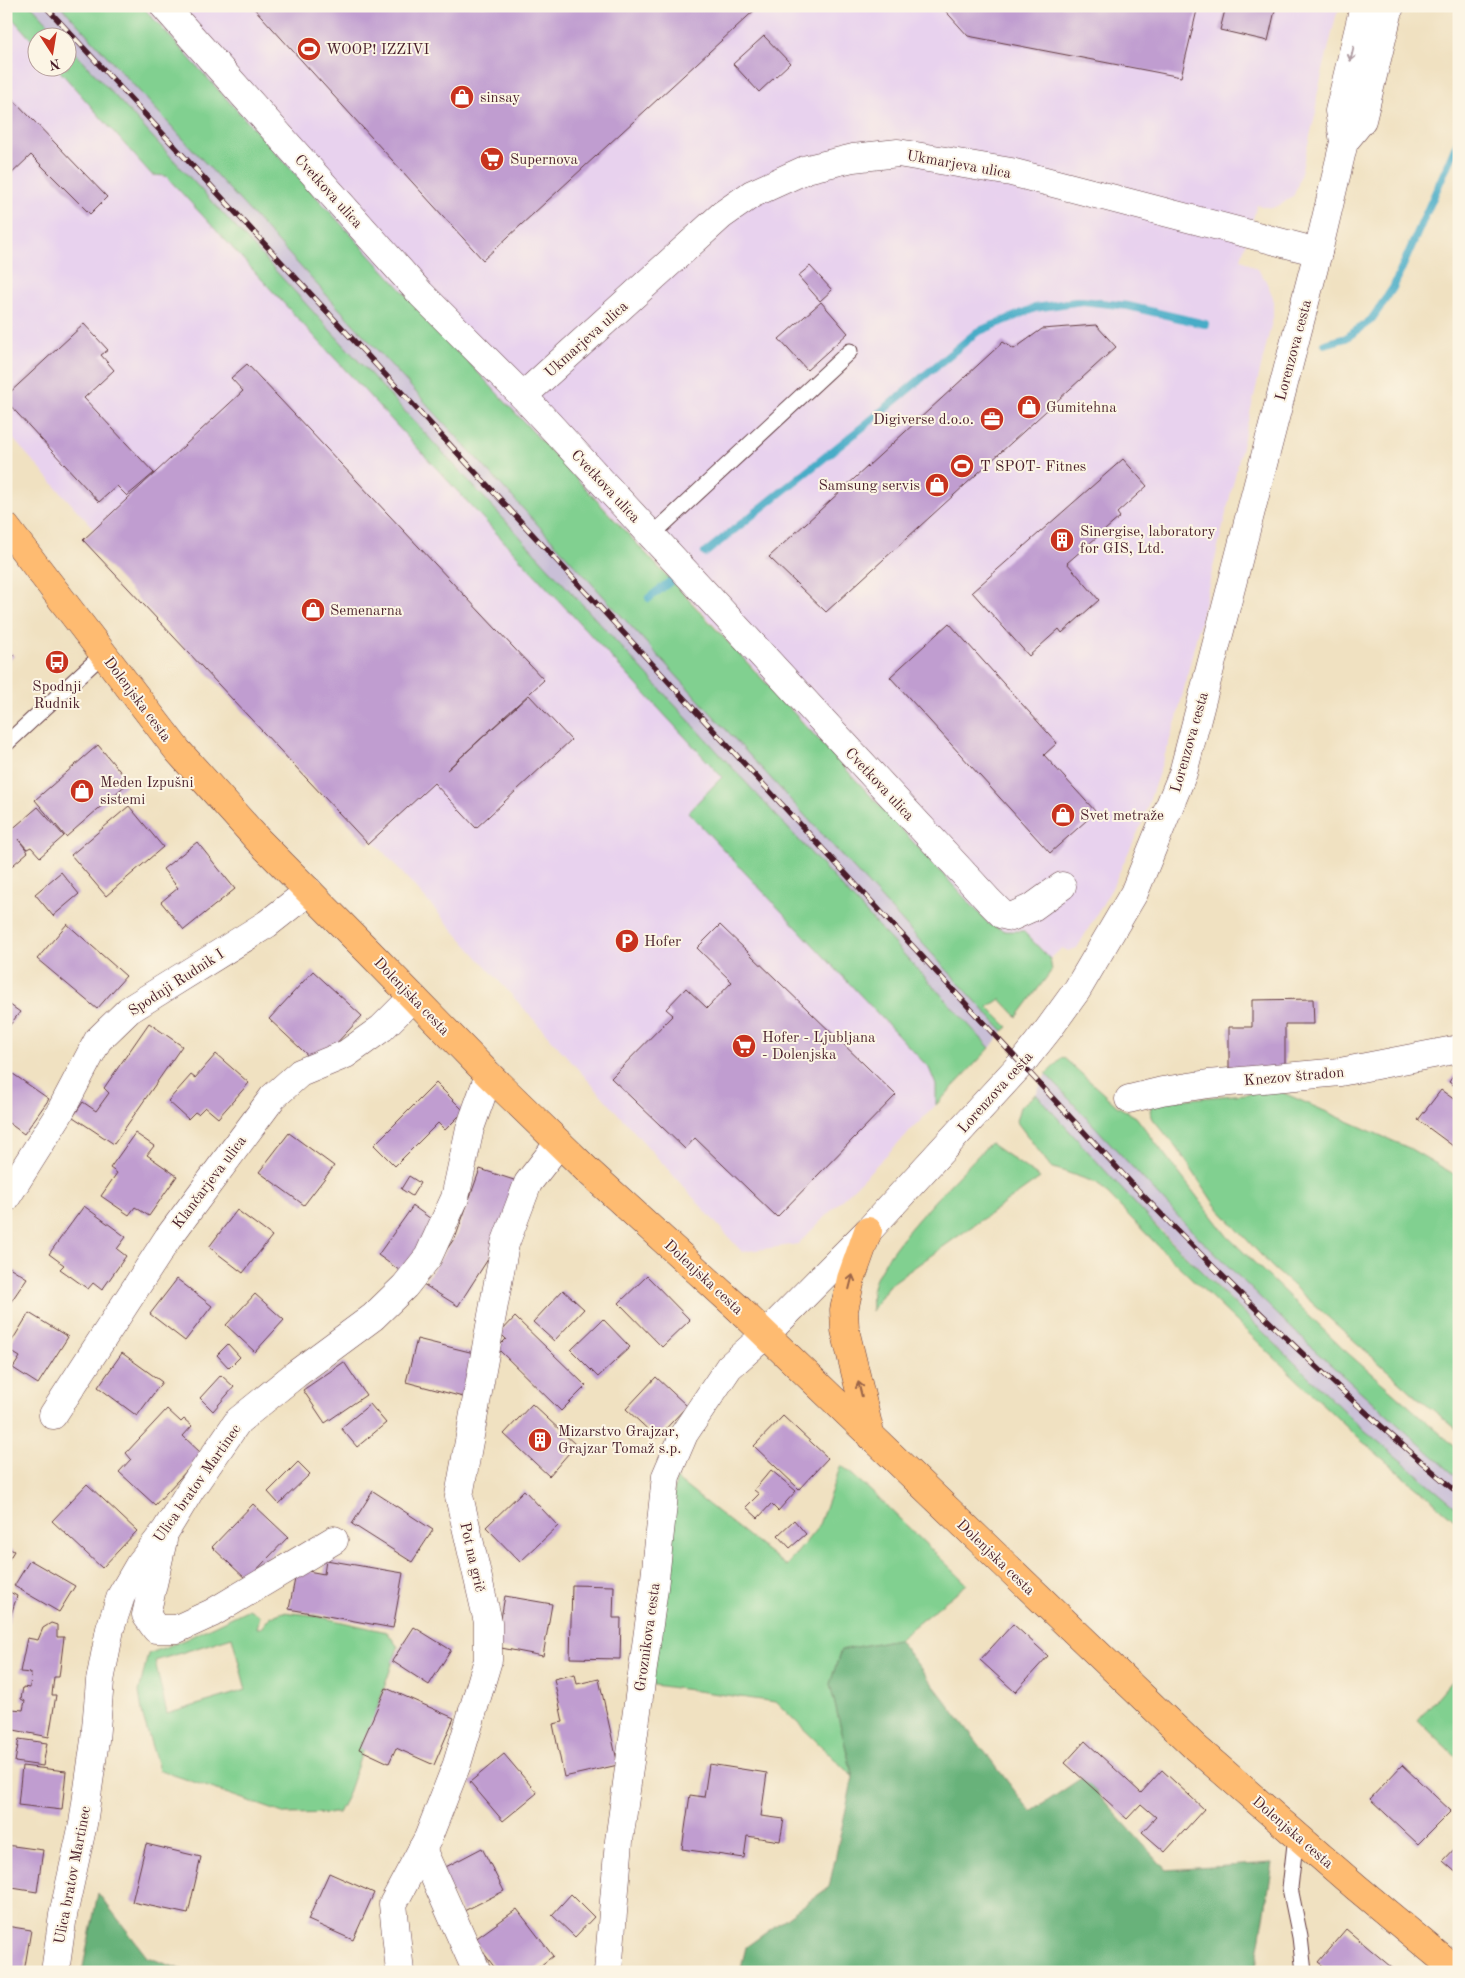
<svg xmlns="http://www.w3.org/2000/svg" width="1465" height="1978" viewBox="0 0 1465 1978" font-family="'Old Standard TT',serif">
  <style>
    .built { fill: #e8d2ee }
    .industrial { fill: #c9bfd7 }
    .green { fill: #81d090; stroke: #66785e; fill-rule: evenodd }
    .forest { fill: #68b27a; stroke: #596852 }
    .lines { fill: none; stroke-linecap: round; stroke-linejoin: round }
    .stream { stroke: #47acc7; stroke-width: 8 }
    .building { fill: #c09dd0 }
    .service-casing { stroke: #633c42; stroke-width: 17 }
    .minor-casing { stroke: #633c42; stroke-width: 29 }
    .tertiary-casing { stroke: #633c42; stroke-width: 29 }
    .primary-casing { stroke: #633c42; stroke-width: 29 }
    .service { stroke: #fff; stroke-width: 15 }
    .minor { stroke: #fff; stroke-width: 28 }
    .tertiary { stroke: #fff; stroke-width: 28 }
    .primary { stroke: #febb71; stroke-width: 28 }
    .rail-casing { stroke: #4a1f2b; stroke-width: 5.5 }
    .rail { stroke: #fcf5e5; stroke-width: 4; stroke-dasharray: 11; stroke-linecap: butt }
    .oneway { stroke: #ae9aa0 }
    .oneway2 { stroke: #9b654a }
    .labels { text-anchor: middle; stroke-width: 4; stroke-linejoin: round; paint-order: stroke }
    .poi-label { font-size: 15px; fill: #4a1f2b; stroke: #fcf5e5; text-anchor: start }
    .street-label { font-size: 15px; fill: #4a1f2b; stroke: #fcf5e5 }
  </style>
  <rect width="100%" height="100%" fill="#fcf5e5"/>
  <filter id="ink" filterUnits="userSpaceOnUse"><feTurbulence type="fractalNoise" baseFrequency=".02" numOctaves="2"/><feDisplacementMap in="SourceGraphic" scale="10" xChannelSelector="R" yChannelSelector="G"/><feConvolveMatrix kernelMatrix="1 2 1 2 8 2 1 2 1" color-interpolation-filters="sRGB"/></filter>
  <filter id="wash" filterUnits="userSpaceOnUse"><feTurbulence type="fractalNoise" baseFrequency=".0096" numOctaves="4" result="noise"/><feDisplacementMap in="SourceGraphic" scale="20" xChannelSelector="R" yChannelSelector="G"/><feGaussianBlur stdDeviation="1.12" result="paint"/><feColorMatrix in="noise" values="0 0 0 0 0 0 0 0 0 0 0 0 0 0 0 0 0 1.4 0 .05"/><feComposite in="paint" operator="in"/></filter>
  <g filter="url(#wash)">
    <rect width="100%" height="100%" fill="#f0e1c1"/>
    <!-- built -->
    <g class="built">
      <polygon points="142,6 1341,6 1336,16 1317,96 1316,112 1298,184 1294,195 1282,204 1272,208 1257,205 1241,259 1258,270 1265,279 1273,297 1273,317 1177,718 1142,823 1112,888 1077,948 1068,951 1062,948 1050,959 1023,931 1005,931 989,924 689,598 349,235"/>
      <polygon points="6,11 37,46 38,68 57,68 152,175 166,176 723,777 689,812 929,1068 936,1085 936,1105 798,1244 742,1252 6,431"/>
    </g>
    <!-- industrial -->
    <g class="industrial">
      <polygon points="32,6 61,6 817,827 1003,1031 990,1048 68,45 68,38 61,37"/>
      <polygon points="1046,1074 1187,1226 1313,1349 1459,1479 1459,1509 1356,1423 1139,1209 1036,1094"/>
    </g>
    <!-- green -->
    <g class="green">
      <polygon points="6,6 32,6 61,37 38,38 37,46 6,11"/>
      <path d="M 61,6 L 142,6 C 422,315 707,618 989,924 L 1005,931 L 1023,931 L 1050,959 L 1052,970 L 1017,1017 L 1000,999 L 988,1007 L 1008,1027 L 1003,1031 Z"/>
      <polygon points="68,45 990,1048 936,1105 936,1085 929,1068 688,812 722,777 166,176 152,175 57,68 68,68"/>
      <polygon points="1063,1057 1117,1106 1136,1117 1227,1236 1342,1348 1459,1450 1459,1479 1313,1349 1187,1226 1046,1074"/>
      <polygon points="1279,1091 1409,1148 1459,1177 1459,1431 1417,1397 1271,1266 1215,1205 1178,1149 1153,1119 1150,1111 1153,1104 1166,1101"/>
      <polygon points="1036,1094 1158,1229 1356,1423 1459,1509 1459,1523 1357,1437 1163,1251 1097,1183 1051,1167 1016,1121 1020,1107"/>
      <path d="M 990,1143 L 1040,1178 L 888,1286 L 872,1311 C 872,1305 871,1298 872,1292 C 876,1255 962,1173 990,1143 Z"/>
      <polygon points="841,1465 872,1492 967,1584 898,1639 841,1650 830,1684 853,1777 776,1702 647,1684 676,1479 786,1566 818,1527"/>
      <path d="M 249,1609 L 260,1616 L 257,1628 L 261,1628 L 270,1617 L 283,1612 L 311,1615 L 387,1632 L 398,1647 L 347,1796 L 338,1813 L 286,1814 L 159,1770 L 143,1717 L 139,1692 L 148,1654 L 184,1640 ZM 232,1637 L 246,1690 L 167,1714 L 155,1661 Z"/>
      <polygon points="1459,1672 1459,1760 1418,1720"/>
    </g>
    <!-- forest -->
    <g class="forest">
      <polygon points="898,1639 1031,1812 1083,1777 1166,1870 1273,1863 1255,1972 740,1972 746,1947 829,1887 853,1777 830,1684 841,1650"/>
      <polygon points="98,1893 147,1957 188,1972 82,1972"/>
    </g>
    <g class="lines">
      <!-- stream -->
      <g class="stream">
        <polyline points="1325,344 1346,338 1371,320 1393,288 1459,139"/>
        <polyline points="705,553 864,426 977,332 1035,308 1082,301 1128,306 1205,324"/>
        <polyline points="649,598 672,580"/>
      </g>
    </g>
    <g id="blocks">
      <!-- building -->
      <g class="building">
        <polygon points="252,6 759,6 483,260"/>
        <polygon points="941,6 1198,6 1181,77 968,36"/>
        <polygon points="1226,6 1276,6 1268,41 1220,30"/>
        <polygon points="764,36 790,63 759,92 733,64"/>
        <polygon points="6,92 107,197 90,214 31,155 6,179"/>
        <polygon points="810,266 832,290 820,301 798,276"/>
        <polygon points="821,302 848,333 807,370 779,339"/>
        <polygon points="84,324 108,350 101,355 114,370 84,398 154,473 127,496 117,486 99,502 6,401 6,396"/>
        <polygon points="1096,325 1116,347 826,612 769,557 1003,342 1014,349 1042,329"/>
        <polygon points="247,364 544,680 447,770 529,695 571,740 476,828 434,783 368,844 83,540 243,391 231,378"/>
        <polygon points="1123,459 1147,486 1117,513 1120,517 1067,563 1099,600 1062,633 1059,629 1029,656 972,592"/>
        <polygon points="949,623 1057,743 1044,755 1096,812 1050,853 890,677"/>
        <polygon points="6,648 14,656 6,663"/>
        <polygon points="98,745 129,782 66,837 35,800"/>
        <polygon points="129,806 163,847 106,896 71,855"/>
        <polygon points="38,807 64,836 40,857 31,847 27,849 18,839 28,852 6,871 6,827 10,831"/>
        <polygon points="197,842 235,889 184,930 161,902 178,888 163,869"/>
        <polygon points="61,872 79,894 53,916 35,894"/>
        <polygon points="67,924 126,976 97,1009 37,959"/>
        <polygon points="720,925 896,1095 777,1217 695,1138 685,1149 611,1078 673,1015 666,1009 686,988 707,1008 732,982 697,948"/>
        <polygon points="313,971 362,1016 317,1064 269,1019"/>
        <polygon points="1313,999 1314,1024 1285,1024 1285,1068 1229,1068 1229,1027 1252,1027 1252,1000"/>
        <polygon points="6,1002 20,1012 6,1030"/>
        <polygon points="149,1023 182,1046 114,1144 73,1117 83,1102 96,1111 109,1093 104,1088"/>
        <polygon points="216,1054 249,1083 218,1118 205,1107 198,1114 195,1112 188,1119 168,1101 191,1075 195,1078"/>
        <polygon points="1459,1068 1459,1089 1449,1082"/>
        <polygon points="6,1069 49,1099 24,1134 6,1121"/>
        <polygon points="436,1083 464,1111 445,1130 438,1123 395,1166 374,1145"/>
        <polygon points="1441,1090 1459,1103 1459,1138 1453,1146 1418,1120"/>
        <polygon points="135,1133 154,1146 147,1155 177,1176 149,1216 135,1207 129,1215 101,1196 117,1173 110,1168"/>
        <polygon points="289,1133 334,1166 304,1205 259,1172"/>
        <polygon points="480,1169 520,1182 490,1256 458,1306 423,1284 456,1236"/>
        <polygon points="409,1176 420,1183 412,1196 401,1189"/>
        <polygon points="84,1206 126,1237 117,1249 126,1256 102,1290 93,1283 88,1289 60,1269 64,1265 49,1254"/>
        <polygon points="413,1206 438,1224 403,1273 378,1255"/>
        <polygon points="237,1210 272,1236 243,1273 209,1247"/>
        <polygon points="6,1265 27,1278 6,1309"/>
        <polygon points="647,1276 690,1320 662,1347 619,1303"/>
        <polygon points="177,1279 212,1306 185,1341 150,1314"/>
        <polygon points="563,1290 584,1309 554,1341 533,1322"/>
        <polygon points="255,1294 284,1320 255,1352 226,1325"/>
        <polygon points="29,1313 68,1337 38,1384 13,1368 20,1357 7,1349"/>
        <polygon points="515,1317 586,1386 561,1411 497,1348 506,1339 500,1333"/>
        <polygon points="603,1319 630,1347 598,1377 571,1350"/>
        <polygon points="417,1339 474,1353 463,1397 406,1382"/>
        <polygon points="228,1344 240,1357 229,1368 217,1355"/>
        <polygon points="122,1353 162,1382 137,1416 98,1387"/>
        <polygon points="344,1362 366,1395 325,1423 303,1390"/>
        <polygon points="221,1375 234,1387 213,1411 200,1398"/>
        <polygon points="656,1377 687,1406 657,1438 626,1409"/>
        <polygon points="370,1404 386,1423 357,1447 341,1428"/>
        <polygon points="532,1404 576,1445 549,1476 504,1434"/>
        <polygon points="167,1409 181,1422 184,1419 192,1426 183,1436 202,1454 155,1505 119,1472 131,1459 126,1453"/>
        <polygon points="783,1416 828,1458 799,1489 754,1446"/>
        <polygon points="298,1462 310,1474 279,1504 268,1492"/>
        <polygon points="771,1470 796,1491 778,1511 771,1504 758,1518 746,1507 759,1494 754,1490"/>
        <polygon points="87,1484 137,1531 102,1568 52,1521"/>
        <polygon points="524,1490 558,1526 520,1562 486,1527"/>
        <polygon points="373,1491 433,1530 412,1562 352,1524"/>
        <polygon points="253,1504 288,1537 247,1580 212,1547"/>
        <polygon points="794,1520 806,1534 790,1548 778,1535"/>
        <polygon points="6,1547 14,1551 6,1564"/>
        <polygon points="30,1560 75,1586 59,1612 14,1586"/>
        <polygon points="326,1560 403,1573 393,1628 289,1609 297,1569 324,1574"/>
        <polygon points="572,1585 614,1586 613,1618 621,1618 620,1659 570,1658"/>
        <polygon points="6,1590 17,1596 7,1627 6,1627"/>
        <polygon points="505,1596 552,1604 543,1656 496,1647"/>
        <polygon points="51,1623 57,1625 57,1637 64,1637 59,1677 54,1677 52,1695 56,1695 49,1737 9,1729 12,1709 23,1710 25,1701 21,1699 23,1687 30,1688 31,1673 20,1672 27,1638 38,1640 43,1628"/>
        <polygon points="1013,1624 1048,1656 1015,1692 980,1660"/>
        <polygon points="414,1627 451,1650 429,1685 392,1661"/>
        <polygon points="575,1674 577,1684 599,1679 618,1765 564,1777 553,1724 563,1722 554,1679"/>
        <polygon points="386,1688 454,1718 434,1765 396,1748 389,1763 359,1749"/>
        <polygon points="19,1739 47,1743 43,1766 15,1762"/>
        <polygon points="1085,1741 1141,1793 1162,1770 1204,1809 1165,1852 1142,1832 1156,1817 1141,1804 1127,1819 1065,1763"/>
        <polygon points="504,1754 537,1793 503,1821 470,1782"/>
        <polygon points="709,1764 767,1773 761,1816 784,1819 780,1841 747,1836 744,1858 682,1849 690,1795 704,1797"/>
        <polygon points="1402,1765 1451,1811 1418,1844 1370,1799"/>
        <polygon points="22,1766 66,1771 62,1810 18,1805"/>
        <polygon points="146,1844 201,1857 188,1914 132,1902"/>
        <polygon points="1459,1844 1459,1875 1443,1861"/>
        <polygon points="6,1845 43,1850 37,1892 6,1887"/>
        <polygon points="482,1848 504,1891 462,1912 440,1870"/>
        <polygon points="329,1873 374,1893 353,1940 308,1920"/>
        <polygon points="571,1894 594,1917 575,1937 552,1915"/>
        <polygon points="517,1909 553,1956 532,1972 498,1972 474,1940"/>
        <polygon points="6,1926 31,1930 24,1972 6,1971"/>
        <polygon points="1346,1929 1397,1972 1321,1972 1325,1967 1318,1962"/>
      </g>
    </g>
  </g>
  <g filter="url(#ink)">
    <use href="#blocks" fill-opacity="0" stroke="#633c42" stroke-width="1"/>
    <g class="lines">
      <!-- service casing -->
      <g class="service-casing">
        <g id="service">
          <polyline points="652,535 850,351"/>
          <polyline points="6,744 103,654"/>
          <polyline points="1296,1835 1290,1888 1300,1937 1304,1972"/>
        </g>
      </g>
      <!-- minor casing -->
      <g class="minor-casing">
        <g id="minor">
          <polyline points="164,6 421,294 523,396 989,901 1003,915 1011,917 1033,907 1062,886"/>
          <polyline points="523,396 722,215 752,194 807,169 853,158 898,153 1011,172 1318,252"/>
          <polyline points="1129,1099 1162,1091 1208,1084 1340,1072 1459,1049"/>
          <polyline points="6,1198 59,1114 98,1040 129,1010 267,924 309,891"/>
          <polyline points="53,1415 168,1238 273,1097 300,1073 346,1054 382,1028 413,997"/>
          <polyline points="163,1540 146,1615 156,1629 177,1629 212,1613 334,1540"/>
          <polyline points="422,1849 477,1972"/>
          <polyline points="55,1972 63,1915 83,1824 95,1740 100,1681 110,1629 121,1596 139,1565 166,1530 191,1489 238,1421 296,1374 373,1317 405,1286 428,1257 455,1198 470,1128 489,1075"/>
          <polyline points="400,1972 393,1904 428,1838 457,1764 488,1660 488,1622 459,1496 505,1244 528,1183 559,1143"/>
          <polyline points="608,1972 619,1841 654,1588 666,1476 684,1434 729,1367 765,1335"/>
        </g>
      </g>
      <!-- tertiary casing -->
      <g class="tertiary-casing">
        <g id="tertiary">
          <polyline points="1344,142 1362,120 1390,6"/>
          <polyline points="765,1335 868,1231 1021,1064 1048,1030 1077,990 1134,893 1183,773 1318,252 1344,142 1339,111 1364,6"/>
        </g>
      </g>
      <!-- primary casing -->
      <g class="primary-casing">
        <g id="primary">
          <polyline points="6,527 178,751 259,841 369,952 489,1075 587,1170 738,1308 1196,1748 1356,1887 1458,1972"/>
          <polyline points="868,1231 851,1279 844,1310 845,1330 871,1437"/>
        </g>
      </g>
      <!-- service -->
      <use href="#service" class="service"/>
      <!-- minor -->
      <use href="#minor" class="minor"/>
      <!-- tertiary -->
      <use href="#tertiary" class="tertiary"/>
      <!-- primary -->
      <use href="#primary" class="primary"/>
      <!-- rail casing -->
      <g class="rail-casing">
        <path id="rail" d="M 45,6 L 1133,1185 C 1237,1293 1344,1397 1459,1494"/>
      </g>
      <!-- rail -->
      <use href="#rail" class="rail"/>
    </g>
    <!-- one-way arrows -->
    <defs><path id="oneway-shaft" d="M-6 0H5M1.5-3L5.5 0L1.5 3" fill="none" stroke-width="1.6" stroke-linecap="round" stroke-linejoin="round" transform="scale(1.25)"/></defs>
    <use class="oneway" href="#oneway-shaft" transform="translate(1352 54) rotate(103)"/>
    <g class="oneway2">
      <use href="#oneway-shaft" transform="translate(851 1282) rotate(-76)"/>
      <use href="#oneway-shaft" transform="translate(860 1389) rotate(-104)"/>
    </g>
  </g>
  <!-- icons -->
  <defs>
    <g id="stadium-disc" transform="scale(1.25)"><circle r="9.5" fill="#c8321e" stroke="#fcf5e5"/><path d="M0-5a6.5 5 0 1 0 0 10a6.5 5 0 1 0 0-10ZM-3.5-1.8h7v3.6h-7Z" fill="#fff"/></g>
    <g id="shop-disc" transform="scale(1.25)"><circle r="9.5" fill="#c8321e" stroke="#fcf5e5"/><path d="M-5-2.5h2.3a2.7 3.5 0 0 1 5.4 0H5L5.5 6h-11ZM-1.5-2.5h3a1.5 2.3 0 0 0-3 0Z" fill="#fff"/></g>
    <g id="supermarket-disc" transform="scale(1.25)"><circle r="9.5" fill="#c8321e" stroke="#fcf5e5"/><path d="M-6-5.5h2.5l.6 2H6L4.5 2H-2.5L-4.4-4H-6ZM-1.5 3.2a1.3 1.3 0 1 0 .1 0ZM3 3.2a1.3 1.3 0 1 0 .1 0Z" fill="#fff"/></g>
    <g id="office-disc" transform="scale(1.25)"><circle r="9.5" fill="#c8321e" stroke="#fcf5e5"/><path d="M-6-3h4V-5.5h4V-3h4V5H-6ZM-1-4.5V-3h2v-1.5ZM-6 0V1H6V0Z" fill="#fff"/></g>
    <g id="building-disc" transform="scale(1.25)"><circle r="9.5" fill="#c8321e" stroke="#fcf5e5"/><path d="M-4-6H4V6H1V3H-1V6H-4ZM-2.5-4.3h1.7v1.8h-1.7ZM.8-4.3h1.7v1.8H.8ZM-2.5-1h1.7V.8h-1.7ZM.8-1h1.7V.8H.8Z" fill="#fff"/></g>
    <g id="bus-disc" transform="scale(1.25)"><circle r="9.5" fill="#c8321e" stroke="#fcf5e5"/><path d="M-5-6H5V4H4V6H2V4H-2V6H-4V4H-5ZM-3.5-4V0h7V-4ZM-3.5 1.2v1.5H-2V1.2ZM2 1.2v1.5H3.5V1.2Z" fill="#fff"/></g>
    <g id="parking-disc" transform="scale(1.25)"><circle r="9.5" fill="#c8321e" stroke="#fcf5e5"/><path d="M-3.5-5.5H1a3.5 3.5 0 0 1 0 7H-1V5.5H-3.5ZM-1-3.4V-.6H.8a1.4 1.4 0 0 0 0-2.8Z" fill="#fff"/></g>
  </defs>
  <g fill-rule="evenodd">
    <use href="#stadium-disc" x="309" y="49"/>
    <use href="#shop-disc" x="462" y="97"/>
    <use href="#supermarket-disc" x="492" y="159"/>
    <use href="#shop-disc" x="1029" y="407"/>
    <use href="#office-disc" x="992" y="419"/>
    <use href="#stadium-disc" x="962" y="466"/>
    <use href="#shop-disc" x="937" y="485"/>
    <use href="#building-disc" x="1062" y="540"/>
    <use href="#shop-disc" x="313" y="610"/>
    <use href="#bus-disc" x="57" y="662"/>
    <use href="#shop-disc" x="82" y="791"/>
    <use href="#shop-disc" x="1063" y="815"/>
    <use href="#parking-disc" x="627" y="941"/>
    <use href="#supermarket-disc" x="744" y="1046"/>
    <use href="#building-disc" x="540" y="1440"/>
  </g>
  <g class="labels">
    <!-- poi labels -->
    <g class="poi-label">
      <text x="326" y="54">WOOP! IZZIVI</text>
      <text x="480" y="102">sinsay</text>
      <text x="510" y="164">Supernova</text>
      <text x="1046" y="412">Gumitehna</text>
      <text x="974" y="424" text-anchor="end">Digiverse d.o.o.</text>
      <text x="980" y="471">T SPOT- Fitnes</text>
      <text x="920" y="490" text-anchor="end">Samsung servis</text>
      <text x="1080" y="536">Sinergise, laboratory<tspan x="1080" dy="17">for GIS, Ltd.</tspan></text>
      <text x="330" y="615">Semenarna</text>
      <text x="57" y="691" text-anchor="middle">Spodnji<tspan x="57" dy="17">Rudnik</tspan></text>
      <text x="100" y="787">Meden Izpušni<tspan x="100" dy="17">sistemi</tspan></text>
      <text x="1080" y="820">Svet metraže</text>
      <text x="644" y="946">Hofer</text>
      <text x="762" y="1042">Hofer - Ljubljana<tspan x="762" dy="17">- Dolenjska</tspan></text>
      <text x="558" y="1436">Mizarstvo Grajzar,<tspan x="558" dy="17">Grajzar Tomaž s.p.</tspan></text>
    </g>
    <!-- street labels -->
    <g class="street-label">
      <text transform="translate(959 164) rotate(10)" y="5">Ukmarjeva ulica</text>
      <text transform="translate(329 191) rotate(48)" y="5">Cvetkova ulica</text>
      <text transform="translate(586 339) rotate(-42)" y="5">Ukmarjeva ulica</text>
      <text transform="translate(1293 350) rotate(-75)" y="5">Lorenzova cesta</text>
      <text transform="translate(606 486) rotate(47)" y="5">Cvetkova ulica</text>
      <text transform="translate(138 699) rotate(53)" y="5">Dolenjska cesta</text>
      <text transform="translate(1189 742) rotate(-74)" y="5">Lorenzova cesta</text>
      <text transform="translate(880 784) rotate(47)" y="5">Cvetkova ulica</text>
      <text transform="translate(176 982) rotate(-33)" y="5">Spodnji Rudnik I</text>
      <text transform="translate(412 996) rotate(46)" y="5">Dolenjska cesta</text>
      <text transform="translate(1294 1076) rotate(-5)" y="5">Knezov štradon</text>
      <text transform="translate(995 1092) rotate(-48)" y="5">Lorenzova cesta</text>
      <text transform="translate(209 1182) rotate(-53)" y="5">Klančarjeva ulica</text>
      <text transform="translate(704 1277) rotate(43)" y="5">Dolenjska cesta</text>
      <text transform="translate(197 1483) rotate(-55)" y="5">Ulica bratov Martinec</text>
      <text transform="translate(473 1557) rotate(77)" y="5">Pot na grič</text>
      <text transform="translate(996 1557) rotate(44)" y="5">Dolenjska cesta</text>
      <text transform="translate(647 1637) rotate(-82)" y="5">Groznikova cesta</text>
      <text transform="translate(1293 1832) rotate(41)" y="5">Dolenjska cesta</text>
      <text transform="translate(72 1875) rotate(-79)" y="5">Ulica bratov Martinec</text>
    </g>
  </g>
  <!-- margin -->
  <rect width="1465" height="1978" fill="none" stroke="#fcf5e5" stroke-width="25"/>
  <!-- north arrow -->
  <g transform="translate(52 52) rotate(168)"><circle r="24" fill="#fcf5e5" stroke="#b59f9b"/>
  <path d="M0-4L9 19L0 12L-9 19Z" fill="#c8321e"/>
  <text y="-8" font-size="14" font-weight="bold" text-anchor="middle" fill="#4a1f2b">N</text>
  </g>
</svg>
